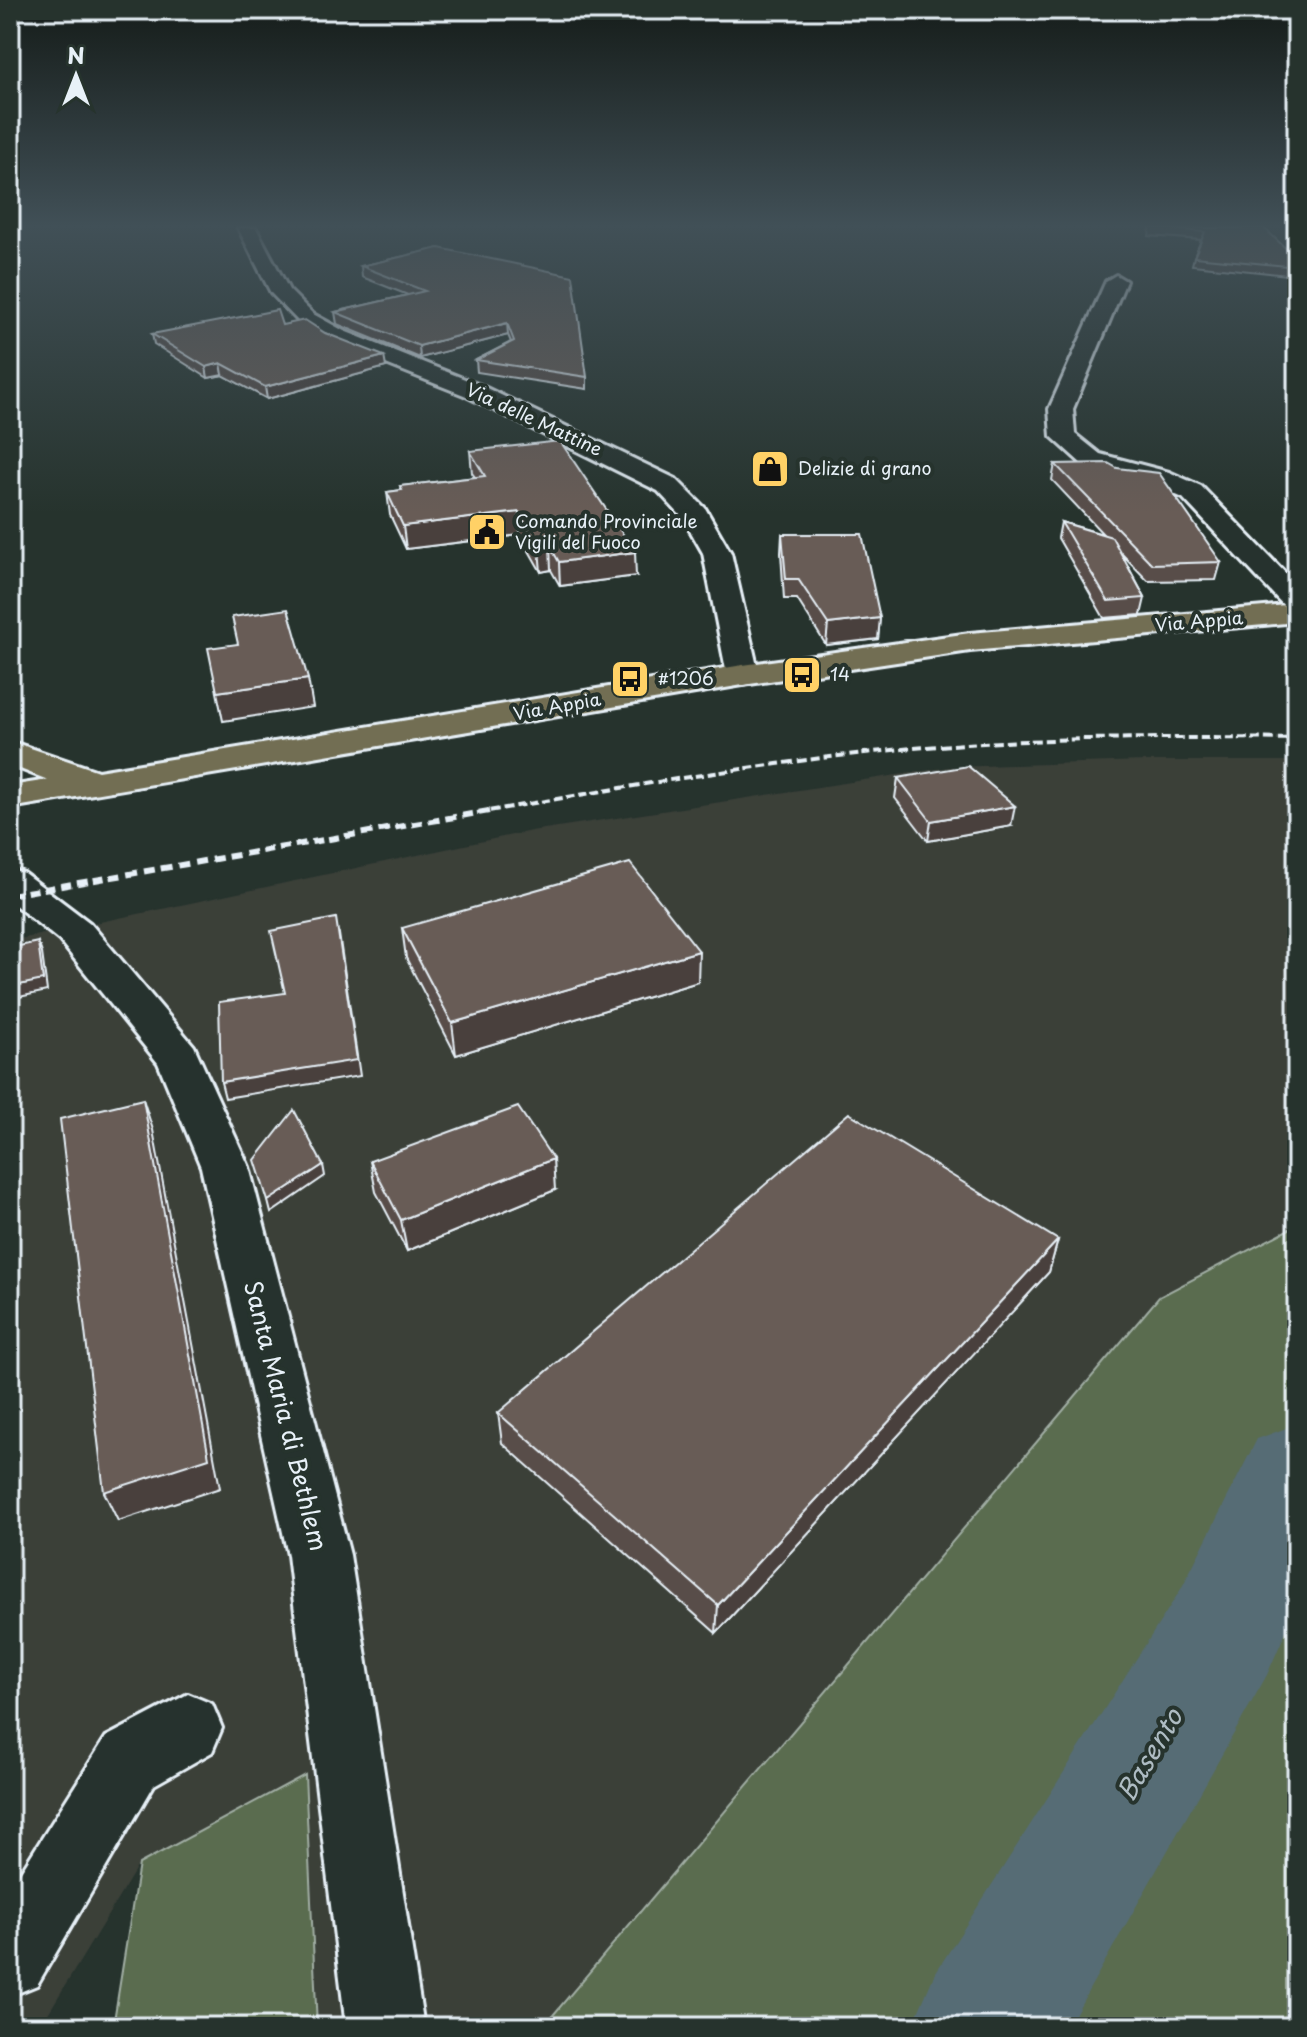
<svg xmlns="http://www.w3.org/2000/svg" width="1307" height="2037" viewBox="0 0 1307 2037" font-family="'Playpen Sans',sans-serif">
  <style>
    .built { fill: #3a3f39 }
    .green { fill: #5a6c4f; stroke: #a1aea4; stroke-width: 2 }
    .lines { fill: none; stroke-linecap: round; stroke-linejoin: round }
    .river { fill: #566c74; fill-rule: evenodd }
    .minor-casing { stroke: #e8f1f8; stroke-width: 6 }
    .major-casing { stroke: #e8f1f8; stroke-width: 6 }
    .minor { fill: #26332d; fill-rule: evenodd }
    .major { fill: #726e52; fill-rule: evenodd }
    .rail-far1 { stroke: #e8f1f8; stroke-width: 4; stroke-dasharray: 9 4; stroke-linecap: butt }
    .rail { stroke: #e8f1f8; stroke-width: 6; stroke-dasharray: 11 6; stroke-linecap: butt }
    .wall { fill: #594e4a; stroke: #e8f1f8; stroke-width: 2 }
    .shaded-wall { fill: #48403c; stroke: #e8f1f8; stroke-width: 2 }
    .building { fill: #675b56; stroke: #e8f1f8; stroke-width: 2 }
    .labels { text-anchor: middle; stroke-width: 8; stroke-linejoin: round; paint-order: stroke }
    .far-street-label { font-size: 18px; fill: #e8f1f8; stroke: #26332d }
    .far-poi-label { font-size: 18px; fill: #e8f1f8; stroke: #26332d; text-anchor: start }
    .near-street-label { font-size: 24px; fill: #e8f1f8; stroke: #26332d }
    .near-water-label { font-size: 26px; font-style: italic; fill: #aebcc3; stroke: #26332d }
  </style>
  <rect width="100%" height="100%" fill="#26332d"/>
  <filter id="ink" filterUnits="userSpaceOnUse"><feTurbulence type="fractalNoise" baseFrequency=".0125" numOctaves="2"/><feDisplacementMap in="SourceGraphic" scale="16" xChannelSelector="R" yChannelSelector="G"/><feConvolveMatrix kernelMatrix="1 2 1 2 8 2 1 2 1" color-interpolation-filters="sRGB"/></filter>
  <g filter="url(#ink)">
    <!-- built -->
    <polygon class="built" points="1144,761 1297,761 1297,1225 1159,1297 543,2027 317,2027 305,1776 139,1864 40,2027 10,2027 10,941 531,831 949,767"/>
    <!-- green -->
    <g class="green">
      <polygon points="1297,1225 1297,2027 543,2027 1159,1297"/>
      <polygon points="305,1775 317,2027 113,2027 139,1864"/>
    </g>
    <g class="lines">
      <!-- river -->
      <polygon class="river" points="1297,1424 1297,1606 1267,1675 1068,2027 912,2027 934,1975 1181,1589 1257,1439"/>
      <!-- minor casing -->
      <g class="minor-casing">
        <g id="minor">
          <polygon points="238,228 256,228 289,290 313,314 344,331 480,385 676,479 705,508 731,553 759,675 755,682 743,685 731,682 727,675 703,553 683,518 658,491 464,395 328,341 299,322 271,293"/>
          <polygon points="1116,275 1126,281 1073,409 1075,434 1100,454 1169,472 1201,486 1297,585 1297,611 1286,608 1183,498 1151,484 1082,464 1051,436 1049,409 1106,281"/>
          <polygon points="10,869 24,873 90,923 194,1046 249,1167 350,1555 424,2027 346,2027 288,1555 201,1167 158,1063 60,941 10,901"/>
          <polygon points="188,1694 212,1704 222,1728 212,1752 154,1785 37,1985 10,1996 10,1889 106,1737"/>
        </g>
      </g>
      <!-- major casing -->
      <g class="major-casing">
        <polygon id="major" points="1297,604 1297,622 970,651 743,685 10,808 10,786 48,780 10,765 10,741 98,771 743,665 970,633"/>
      </g>
      <!-- minor -->
      <use href="#minor" class="minor"/>
      <!-- major -->
      <use href="#major" class="major"/>
      <!-- rail-far1 -->
      <path class="rail-far1" d="M 477,813 C 619,788 760,763 903,749 C 1033,737 1166,737 1297,739"/>
      <!-- rail -->
      <polyline class="rail" points="10,895 489,811"/>
    </g>
    <!-- wall -->
    <g class="wall">
      <polygon points="1150,228 1264,228 1297,259 1297,276 1192,265 1194,257 1201,240 1149,236"/>
      <polygon points="439,248 587,377 587,389 477,372 476,360 511,342 508,335 420,358 337,324 335,312 408,295 362,277 361,266"/>
      <polygon points="282,325 325,333 386,367 267,399 223,375 208,378 154,344 152,334"/>
      <polygon points="470,451 636,576 560,586 551,570 541,572 520,535 406,549 390,515 387,492 401,490 400,486 475,477 472,473"/>
      <polygon points="1055,464 1221,562 1216,580 1148,581 1121,553 1145,598 1141,615 1104,618 1058,538 1061,522 1103,534 1052,480"/>
      <polygon points="782,534 880,618 878,639 826,645 797,599 784,599 781,553"/>
      <polygon points="898,778 1011,826 928,841 895,798"/>
      <polygon points="402,928 698,982 456,1055 406,958"/>
      <polygon points="370,1161 555,1190 407,1251 376,1192"/>
      <polygon points="1058,1240 1049,1272 716,1633 502,1443 498,1413"/>
    </g>
    <!-- shaded-wall -->
    <g class="shaded-wall">
      <polygon points="507,323 508,335 420,358 419,346"/>
      <polygon points="384,356 386,367 267,399 265,387"/>
      <polygon points="221,363 223,375 208,378 206,367"/>
      <polygon points="519,512 520,535 406,549 403,526"/>
      <polygon points="550,546 551,570 541,572 539,548"/>
      <polygon points="635,552 636,576 560,586 559,562"/>
      <polygon points="880,618 878,639 826,645 828,624"/>
      <polygon points="308,679 313,707 223,721 217,692"/>
      <polygon points="1015,806 1011,826 928,841 931,821"/>
      <polygon points="339,934 360,1076 225,1098 221,1082"/>
      <polygon points="38,942 42,953 47,991 10,999 10,987"/>
      <polygon points="699,951 698,982 456,1055 452,1023"/>
      <polygon points="143,1099 153,1130 220,1488 118,1521 104,1492"/>
      <polygon points="553,1159 555,1190 407,1251 401,1220"/>
      <polygon points="323,1165 325,1176 271,1213 268,1201"/>
      <polygon points="1058,1240 1049,1272 716,1633 718,1605"/>
    </g>
    <!-- building -->
    <g class="building">
      <polygon points="1160,228 1264,228 1297,259 1297,267 1194,257 1205,232"/>
      <polygon points="439,248 573,276 587,377 476,360 514,341 507,323 419,346 335,312 425,291 361,266"/>
      <polygon points="277,310 282,325 305,320 325,333 384,356 265,387 221,363 206,367 152,334"/>
      <polygon points="560,441 635,552 559,562 550,546 539,548 519,512 403,526 387,492 402,490 400,486 485,476 470,451"/>
      <polygon points="1108,463 1117,468 1159,473 1221,562 1152,564 1055,464"/>
      <polygon points="1061,522 1112,537 1145,598 1108,601"/>
      <polygon points="782,534 862,534 880,618 828,624 798,579 786,579"/>
      <polygon points="288,609 308,679 217,692 208,648 238,644 232,617"/>
      <polygon points="968,766 1015,806 931,821 898,778"/>
      <polygon points="630,863 699,951 452,1023 402,928"/>
      <polygon points="336,918 357,1060 221,1082 219,1002 285,993 271,931"/>
      <polygon points="38,942 43,980 10,987 10,948"/>
      <polygon points="143,1099 209,1458 104,1492 60,1119"/>
      <polygon points="518,1107 553,1159 401,1220 370,1161"/>
      <polygon points="294,1110 323,1165 268,1201 255,1160"/>
      <polygon points="849,1113 1058,1240 718,1605 498,1413"/>
    </g>
  </g>
  <!-- sky -->
  <linearGradient id="sky" x2="0" y2="1"><stop stop-color="#151c19"/><stop offset="0.44" stop-color="#415057"/><stop offset="1" stop-color="#415057" stop-opacity="0"/></linearGradient>
  <rect width="1307" height="513" fill="url(#sky)"/>
  <!-- icons -->
  <defs>
    <g id="shop-square" transform="scale(2)"><rect x="-9" y="-9" width="18" height="18" rx="4" fill="#ffd166" stroke="#26332d"/><path d="M-5-2.5h2.3a2.7 3.5 0 0 1 5.4 0H5L5.5 6h-11ZM-1.5-2.5h3a1.5 2.3 0 0 0-3 0Z" fill="#111"/></g>
    <g id="civic-square" transform="scale(2)"><rect x="-9" y="-9" width="18" height="18" rx="4" fill="#ffd166" stroke="#26332d"/><path d="M-.6-6.5H3V-4.5H.6V-3L4-1V1h2V6H-6V1h2V-1L-.6-3ZM-1.2 2.5V6h2.4V2.5Z" fill="#111"/></g>
    <g id="bus-square" transform="scale(2)"><rect x="-9" y="-9" width="18" height="18" rx="4" fill="#ffd166" stroke="#26332d"/><path d="M-5-6H5V4H4V6H2V4H-2V6H-4V4H-5ZM-3.5-4V0h7V-4ZM-3.5 1.2v1.5H-2V1.2ZM2 1.2v1.5H3.5V1.2Z" fill="#111"/></g>
  </defs>
  <g fill-rule="evenodd">
    <use href="#shop-square" x="770" y="469"/>
    <use href="#civic-square" x="487" y="532"/>
    <use href="#bus-square" x="802" y="675"/>
    <use href="#bus-square" x="630" y="679"/>
  </g>
  <g class="labels">
    <!-- far-street labels -->
    <g class="far-street-label">
      <text transform="translate(534 420) rotate(25)" y="6">Via delle Mattine</text>
      <text transform="translate(1199 622) rotate(-5)" y="6">Via Appia</text>
      <text transform="translate(557 707) rotate(-10)" y="6">Via Appia</text>
    </g>
    <!-- far-poi labels -->
    <g class="far-poi-label">
      <text x="798" y="475">Delizie di grano</text>
      <text x="515" y="528">Comando Provinciale<tspan x="515" dy="21">Vigili del Fuoco</tspan></text>
      <text x="830" y="681">14</text>
      <text x="658" y="685">#1206</text>
    </g>
    <!-- near-street labels -->
    <g class="near-street-label">
      <text transform="translate(285 1416) rotate(76)" y="8">Santa Maria di Bethlem</text>
    </g>
    <!-- near-water labels -->
    <g class="near-water-label">
      <text transform="translate(1150 1755) rotate(-59)" y="9">Basento</text>
    </g>
  </g>
  <!-- margin -->
  <rect width="1307" height="2037" fill="none" stroke="#26332d" stroke-width="40"/>
  <rect x="20" y="20" width="1267" height="1997" fill="none" stroke="#e8f1f8" stroke-width="3" filter="url(#ink)"/>
  <!-- north arrow -->
  <g transform="translate(76 76)" stroke="#26332d" stroke-width="6" paint-order="stroke">
  <path d="M0-6L14 30L0 20L-14 30Z" fill="#e8f1f8"/>
  <text y="-12" font-size="22" font-weight="bold" text-anchor="middle" fill="#e8f1f8">N</text>
  </g>
</svg>
